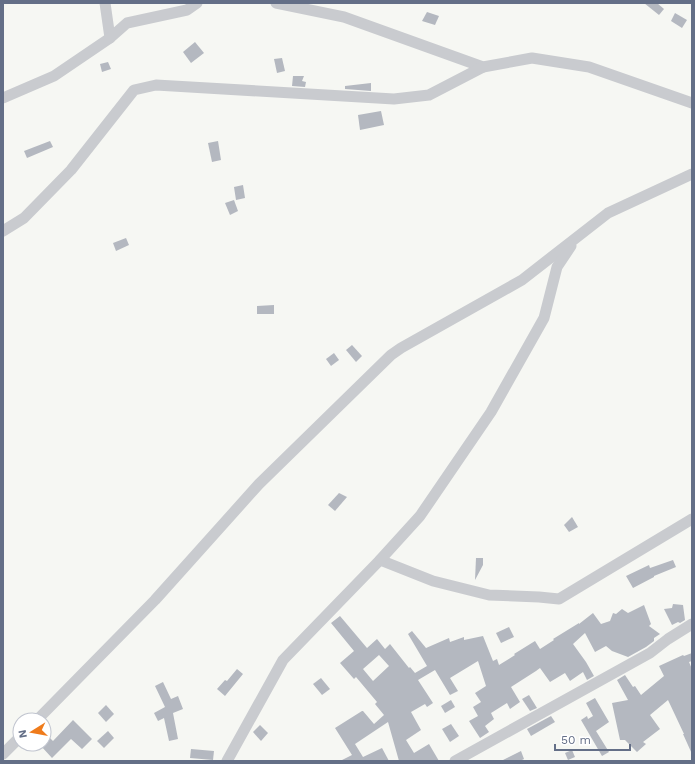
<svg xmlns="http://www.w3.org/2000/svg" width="695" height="764" viewBox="0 0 695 764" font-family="'Work Sans',sans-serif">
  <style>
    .building { fill: #b4b8c0; fill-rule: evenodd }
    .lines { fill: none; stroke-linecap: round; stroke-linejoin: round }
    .street { stroke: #c9cbcf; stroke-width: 11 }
  </style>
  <rect width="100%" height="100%" fill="#f6f7f3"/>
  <!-- building -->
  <g class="building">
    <polygon points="644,3 657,3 664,9 659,15"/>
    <polygon points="427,12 439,16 435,25 422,21"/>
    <polygon points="675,13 687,20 682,28 671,21"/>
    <polygon points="195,42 204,53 191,63 183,52"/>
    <polygon points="282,58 285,71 277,73 274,59"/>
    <polygon points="108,62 111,69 102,72 100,64"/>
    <polygon points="293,76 304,76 302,81 306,82 305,87 292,86"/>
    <polygon points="371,83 371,91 345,89 345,86"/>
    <polygon points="381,111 384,125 360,130 358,115"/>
    <polygon points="50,141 53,147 27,158 24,151"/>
    <polygon points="218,141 221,160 212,162 208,143"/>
    <polygon points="243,185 245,198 236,200 234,187"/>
    <polygon points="234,200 238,211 230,215 225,203"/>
    <polygon points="126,238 129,245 116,251 113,243"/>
    <polygon points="274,305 274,314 257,314 257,306"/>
    <polygon points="352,345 362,356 356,362 346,350"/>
    <polygon points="334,353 339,360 331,366 326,359"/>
    <polygon points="339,493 347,497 335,511 328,505"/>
    <polygon points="572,517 578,527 569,532 564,525"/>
    <polygon points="476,558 483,558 483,565 475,580"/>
    <polygon points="673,560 676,567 654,576 654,577 633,588 626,576 649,565 650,568"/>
    <polygon points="673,604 683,605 685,620 680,623 678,622 672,625 664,609 672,608"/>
    <path d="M 644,605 L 651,624 L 649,626 L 660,634 L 654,638 L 654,641 L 646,647 L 628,657 L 612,651 L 606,646 L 595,652 L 585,633 L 573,644 L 586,662 L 594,676 L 587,680 L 583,672 L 570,681 L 565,673 L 550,682 L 540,668 L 536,671 L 511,687 L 520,702 L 510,709 L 507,703 L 491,713 L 494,719 L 485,726 L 489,732 L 480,738 L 469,721 L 478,716 L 473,707 L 481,702 L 475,693 L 486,686 L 478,661 L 450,678 L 458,691 L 450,695 L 435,670 L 418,680 L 433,703 L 427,707 L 425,704 L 411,712 L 421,730 L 406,740 L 414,753 L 429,744 L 439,761 L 399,761 L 388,722 L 355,744 L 363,757 L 382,748 L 389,761 L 340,761 L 352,755 L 335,728 L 362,711 L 363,711 L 374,724 L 384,715 L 375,704 L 377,702 L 356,677 L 354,679 L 340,663 L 354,651 L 331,623 L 340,616 L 367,648 L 377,639 L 385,649 L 390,644 L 409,668 L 410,667 L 415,673 L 427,666 L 408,634 L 412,631 L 426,648 L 449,638 L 450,642 L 464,637 L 464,640 L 483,636 L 493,661 L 497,659 L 499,665 L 515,655 L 514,654 L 535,641 L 540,649 L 554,640 L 553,639 L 579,623 L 579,624 L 593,613 L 601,624 L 610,621 L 613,613 L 616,614 L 622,609 L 628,613 ZM 379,655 L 389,666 L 373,681 L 363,669 Z"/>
    <polygon points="509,627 514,637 501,643 496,633"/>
    <polygon points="692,653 692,661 689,662 692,669 692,754 683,734 684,734 668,700 650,715 660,729 643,742 646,744 637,752 625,740 620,740 612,703 628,700 617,680 625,675 633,687 635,686 641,695 664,676 659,666 683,655 684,656"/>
    <polygon points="237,669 243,674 225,696 217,689 225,680 227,681"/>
    <polygon points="321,678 330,689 322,695 313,684"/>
    <polygon points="163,682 171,699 178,696 183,709 173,713 178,739 169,741 164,718 158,721 154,713 165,707 155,686"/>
    <polygon points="529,695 537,708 530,711 522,699"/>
    <polygon points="595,698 609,722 596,731 609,752 602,756 581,720 587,716 588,719 593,716 586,703"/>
    <polygon points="451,700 455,707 445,713 441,706"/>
    <polygon points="106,705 114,714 106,722 98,713"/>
    <polygon points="551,716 555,722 531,736 527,729"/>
    <polygon points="73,720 92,739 82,749 71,739 52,758 41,746 44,744 44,743 50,738 53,741"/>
    <polygon points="451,724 459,736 450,742 442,729"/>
    <polygon points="260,725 268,733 261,741 253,732"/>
    <polygon points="108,731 114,738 104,748 97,741"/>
    <polygon points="191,749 214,751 213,760 190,758"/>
    <polygon points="572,750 575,757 568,760 565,753"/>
    <polygon points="521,751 524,759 520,761 501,761"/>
  </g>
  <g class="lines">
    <!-- street -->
    <g class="street">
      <polyline points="105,3 110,38"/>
      <polyline points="276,3 344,17 483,67 532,58 589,67 692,103"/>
      <polyline points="3,98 54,76 110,38 127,23 187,10 197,3"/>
      <polyline points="3,231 24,218 71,170 134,90 156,85 394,99 429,95 483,67"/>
      <polyline points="380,560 433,581 489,595 539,597 559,599 692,519"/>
      <polyline points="37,720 155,600 259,484 391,355 401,348 522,280 608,213 692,174"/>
      <polyline points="3,754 20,737"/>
      <polyline points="227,761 283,660 380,560 420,516 491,412 544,318 557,267 571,246"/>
      <polyline points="455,761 650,653 668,639 692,624"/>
    </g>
  </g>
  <!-- border -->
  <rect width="695" height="764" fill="none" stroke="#646f87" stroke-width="8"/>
  <!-- north arrow -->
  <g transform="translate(32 732) rotate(259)"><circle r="19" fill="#ffffff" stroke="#c1c5cf"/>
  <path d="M0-3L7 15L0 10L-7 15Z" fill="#ef7b1b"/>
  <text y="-6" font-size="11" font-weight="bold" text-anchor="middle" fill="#646f87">N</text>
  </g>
  <!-- scale -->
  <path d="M555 744v6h75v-6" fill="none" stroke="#646f87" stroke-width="2"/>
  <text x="561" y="744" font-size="12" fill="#646f87" stroke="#ffffff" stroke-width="3" paint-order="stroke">50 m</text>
</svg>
